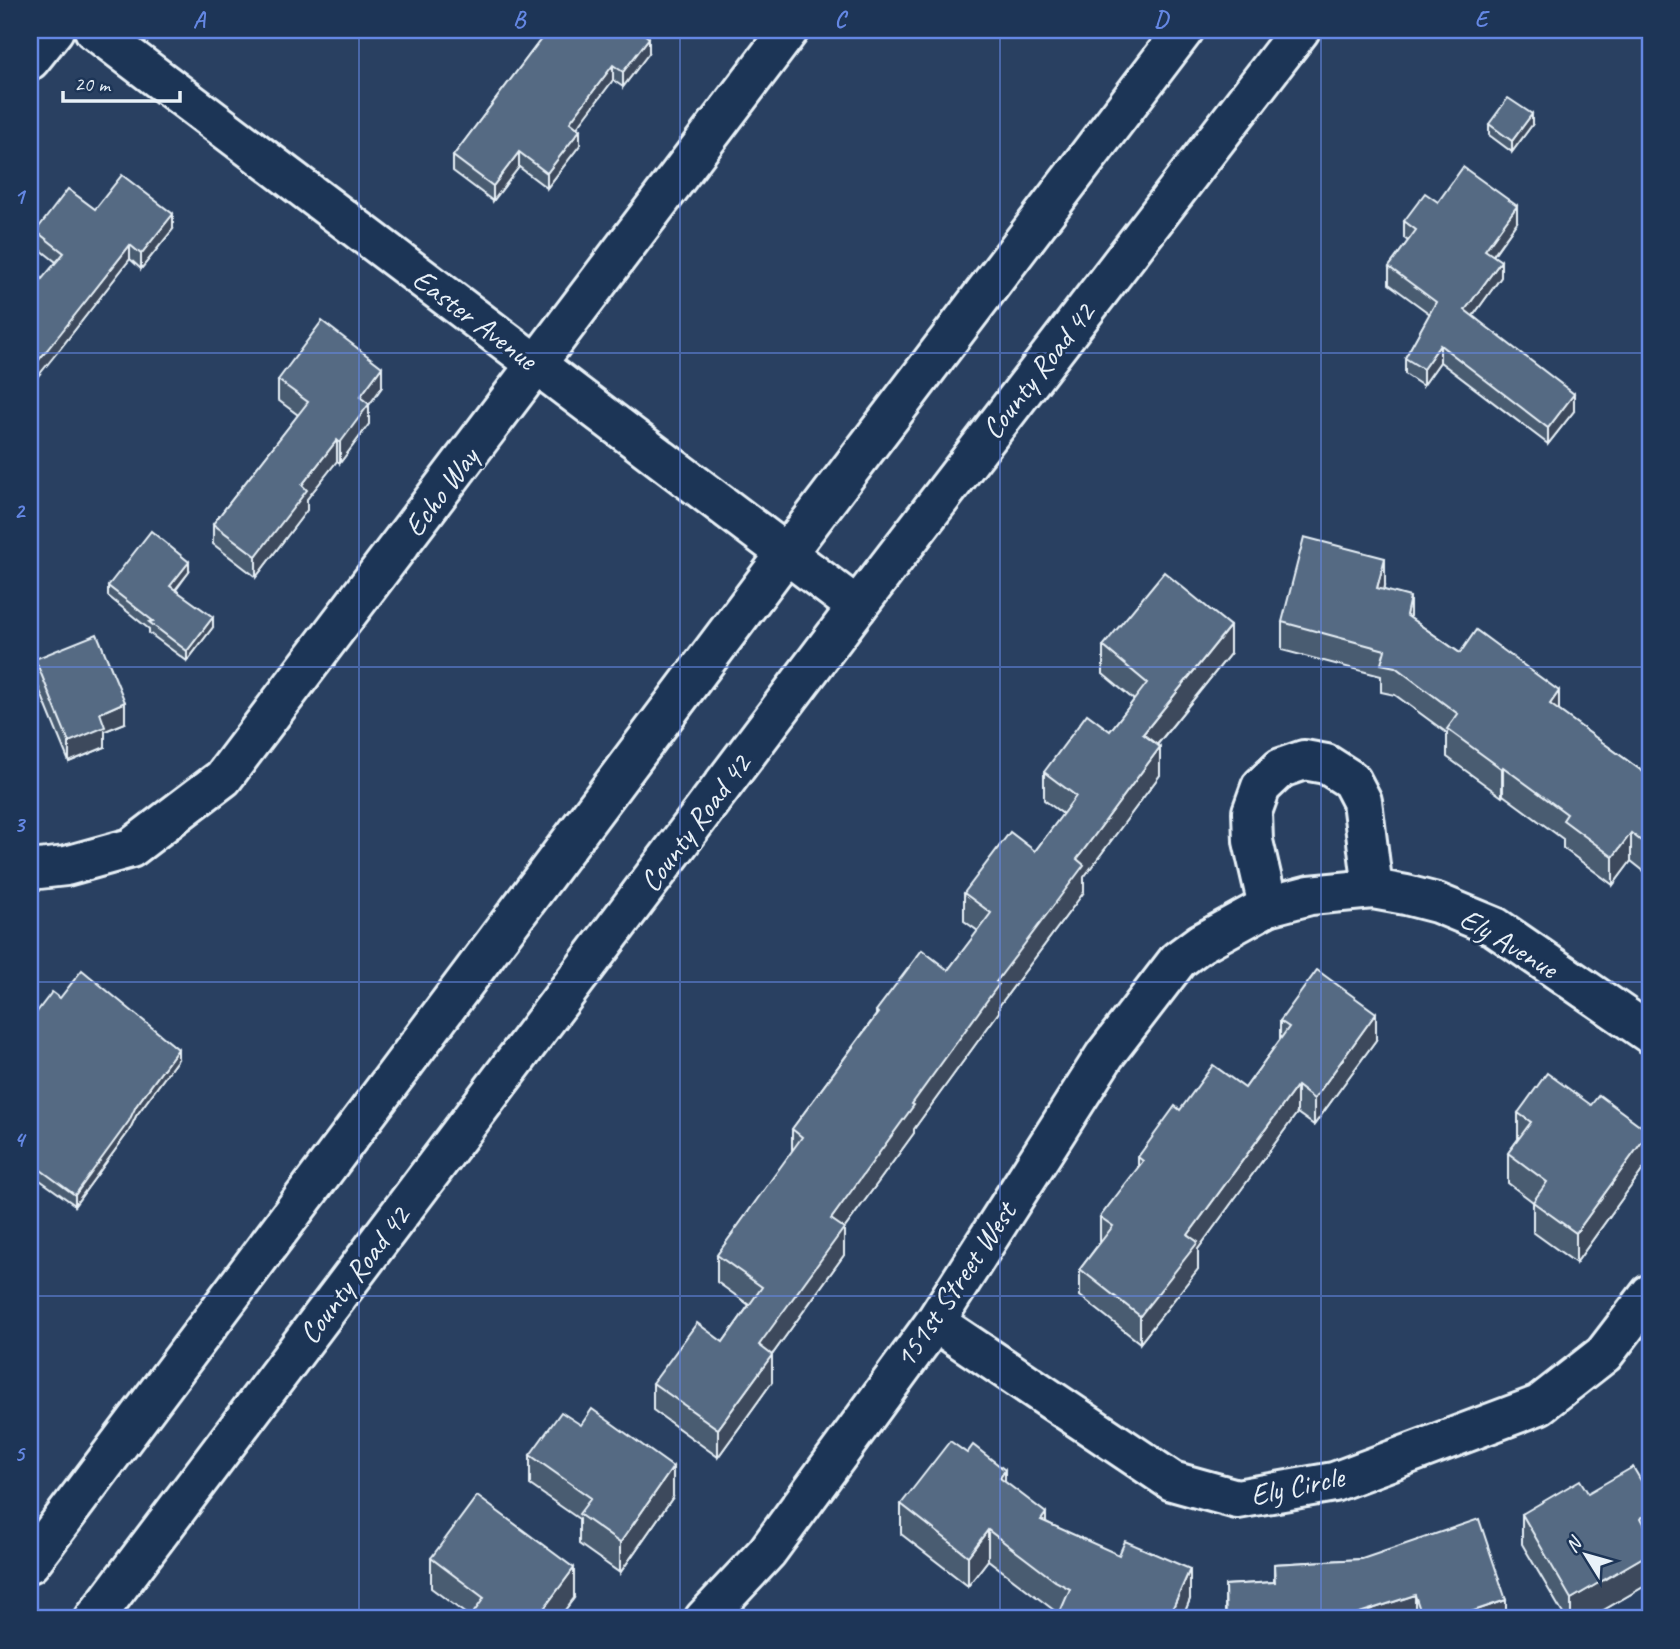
<svg xmlns="http://www.w3.org/2000/svg" width="1680" height="1649" viewBox="0 0 1680 1649" font-family="Caveat,sans-serif">
  <style>
    .lines { fill: none; stroke-linecap: round; stroke-linejoin: round }
    .minor-casing { stroke: #e8f1f8; stroke-width: 44 }
    .highway-casing { stroke: #e8f1f8; stroke-width: 44 }
    .minor { stroke: #1d3557; stroke-width: 38 }
    .highway { stroke: #1d3557; stroke-width: 38 }
    .wall { fill: #495b71; stroke: #e8f1f8; stroke-width: 2 }
    .shaded-wall { fill: #3c4a5c; stroke: #e8f1f8; stroke-width: 2 }
    .building { fill: #556a83; stroke: #e8f1f8; stroke-width: 2 }
    .grid { fill: none; stroke: #6487e3; stroke-width: 2; stroke-opacity: 0.55 }
    .labels { text-anchor: middle; stroke-width: 6; stroke-linejoin: round; paint-order: stroke }
    .street-label { font-size: 30px; fill: #e8f1f8; stroke: #1d3557 }
    .neatline { fill: none; stroke: #6487e3; stroke-width: 2.5 }
    .grid-label { font-size: 23px; text-anchor: middle; font-weight: bold; fill: #6487e3 }
  </style>
  <rect width="100%" height="100%" fill="#294061"/>
  <filter id="ink" filterUnits="userSpaceOnUse"><feTurbulence type="fractalNoise" baseFrequency=".0143" numOctaves="2"/><feDisplacementMap in="SourceGraphic" scale="14" xChannelSelector="R" yChannelSelector="G"/><feConvolveMatrix kernelMatrix="1 2 1 2 8 2 1 2 1" color-interpolation-filters="sRGB"/></filter>
  <g filter="url(#ink)">
    <g class="lines">
      <!-- minor casing -->
      <g class="minor-casing">
        <g id="minor">
          <polyline points="94,30 857,607"/>
          <polyline points="30,60 54,30"/>
          <polyline points="30,870 66,866 131,848 223,778 789,30"/>
          <polyline points="1268,906 1253,841 1252,812 1261,787 1281,768 1304,760 1326,764 1351,780 1362,801 1373,889"/>
          <polyline points="935,1322 1172,1481 1237,1499 1334,1482 1539,1405 1604,1354 1650,1294"/>
          <polyline points="704,1619 767,1552 935,1322 1105,1055 1178,960 1201,943 1268,906 1310,895 1373,889 1406,895 1437,903 1495,927 1650,1034"/>
        </g>
      </g>
      <!-- highway casing -->
      <g class="highway-casing">
        <g id="highway">
          <polyline points="30,1563 786,554 1184,30"/>
          <polyline points="94,1619 857,607 1300,30"/>
        </g>
      </g>
      <!-- minor -->
      <use href="#minor" class="minor"/>
      <!-- highway -->
      <use href="#highway" class="highway"/>
    </g>
    <!-- wall -->
    <g class="wall">
      <polygon points="262,30 273,30 269,35"/>
      <polygon points="548,30 649,53 623,87 613,80 577,127 580,145 547,188 519,167 493,201 453,171 453,156"/>
      <polygon points="1489,124 1532,125 1512,152 1489,135"/>
      <polygon points="1438,202 1517,222 1493,256 1501,277 1473,316 1574,411 1548,444 1440,362 1423,386 1405,374 1405,358 1430,314 1389,284 1389,267 1408,241 1404,238 1404,221"/>
      <polygon points="95,209 173,229 141,269 130,259 60,349 56,262 36,246 36,231"/>
      <polygon points="278,380 382,387 369,405 369,424 340,463 337,461 307,499 307,510 256,577 213,544 213,524 298,415 278,400"/>
      <polygon points="189,572 176,590 213,627 187,661 149,633 149,629 108,596 108,586"/>
      <polygon points="1385,586 1384,590 1410,618 1460,653 1559,711 1650,777 1650,876 1631,861 1613,885 1563,848 1563,839 1503,795 1502,797 1447,757 1447,733 1395,695 1381,692 1381,676 1282,650 1282,622"/>
      <polygon points="1103,646 1230,654 1157,745 1160,775 1084,877 1084,892 999,1006 999,1012 914,1129 914,1133 844,1229 844,1255 772,1355 772,1382 718,1457 653,1410 653,1383 723,1342 749,1305 717,1282 717,1255 792,1152 792,1129 876,1015 876,1011 948,970 978,931 964,921 964,893 1035,851 1063,814 1044,800 1044,772 1110,731 1134,700 1103,674"/>
      <polygon points="35,659 125,723 105,731 105,747 69,762 35,679"/>
      <polygon points="60,998 178,1059 136,1116 129,1131 75,1205 30,1173 30,1021"/>
      <polygon points="1280,1021 1376,1040 1314,1125 1297,1113 1198,1249 1198,1269 1140,1343 1080,1296 1080,1269 1100,1242 1100,1217 1138,1169 1138,1157 1180,1110 1245,1088 1280,1040"/>
      <polygon points="1518,1113 1649,1161 1576,1263 1533,1232 1533,1202 1508,1183 1508,1153 1518,1139"/>
      <polygon points="530,1455 673,1497 620,1573 579,1544 579,1519 530,1485"/>
      <polygon points="1005,1482 1046,1522 1190,1599 1182,1619 1057,1619 1060,1614 1055,1611 988,1560 968,1586 901,1534 901,1504"/>
      <polygon points="1588,1493 1650,1496 1650,1583 1588,1619 1566,1619 1522,1544 1522,1514"/>
      <polygon points="431,1558 574,1598 558,1619 469,1619 470,1617 431,1588"/>
      <polygon points="1362,1559 1506,1619 1225,1619 1225,1585 1274,1582 1274,1564"/>
    </g>
    <!-- shaded-wall -->
    <g class="shaded-wall">
      <polygon points="649,38 649,53 623,87 623,72"/>
      <polygon points="613,65 613,80 570,137 570,122"/>
      <polygon points="1532,114 1532,125 1512,152 1512,141"/>
      <polygon points="580,130 580,145 547,188 547,173"/>
      <polygon points="519,152 519,167 493,201 493,186"/>
      <polygon points="1517,206 1517,222 1485,266 1485,250"/>
      <polygon points="173,214 173,229 141,269 141,254"/>
      <polygon points="130,245 130,259 60,349 30,386 30,371"/>
      <polygon points="1501,261 1501,277 1465,327 1465,310"/>
      <polygon points="1440,345 1440,362 1423,386 1423,369"/>
      <polygon points="382,367 382,387 369,405 369,424 340,463 340,443 360,397"/>
      <polygon points="1574,394 1574,411 1548,444 1548,428"/>
      <polygon points="337,440 337,461 307,499 307,510 256,577 256,556 302,485"/>
      <polygon points="1385,558 1385,586 1377,616 1377,588"/>
      <polygon points="189,562 189,572 170,596 170,586"/>
      <polygon points="1410,597 1410,625 1406,615"/>
      <polygon points="213,617 213,627 187,661 187,651"/>
      <polygon points="1230,626 1230,654 1143,762 1143,734"/>
      <polygon points="1559,691 1559,718 1550,704"/>
      <polygon points="125,702 125,723 105,731 105,747 69,762 69,742 100,713"/>
      <polygon points="1160,747 1160,775 1084,877 1084,892 999,1006 999,1012 914,1129 914,1133 844,1229 844,1255 759,1373 759,1345 831,1219 996,982 1077,859"/>
      <polygon points="1503,767 1503,795 1502,797 1502,769"/>
      <polygon points="1631,833 1631,861 1613,885 1613,857"/>
      <polygon points="1376,1013 1376,1040 1314,1125 1314,1099"/>
      <polygon points="178,1049 178,1059 136,1116 129,1131 75,1205 75,1195 136,1106"/>
      <polygon points="1297,1086 1297,1113 1198,1249 1198,1269 1140,1343 1140,1316 1188,1235"/>
      <polygon points="1649,1132 1649,1161 1576,1263 1576,1233"/>
      <polygon points="772,1355 772,1382 718,1457 718,1429"/>
      <polygon points="673,1467 673,1497 620,1573 620,1543"/>
      <polygon points="1005,1470 1005,1500 1000,1478"/>
      <polygon points="1046,1513 1046,1543 1041,1520"/>
      <polygon points="1650,1513 1650,1542 1641,1518"/>
      <polygon points="988,1530 988,1560 968,1586 968,1556"/>
      <polygon points="1650,1553 1650,1583 1588,1619 1571,1619 1571,1599"/>
      <polygon points="574,1568 574,1598 558,1619 536,1619"/>
      <polygon points="1190,1569 1190,1599 1182,1619 1168,1619"/>
      <polygon points="1415,1595 1415,1619 1347,1619 1347,1617"/>
      <polygon points="1506,1600 1506,1619 1450,1619"/>
    </g>
    <!-- building -->
    <g class="building">
      <polygon points="548,30 639,30 649,38 623,72 613,65 570,122 580,130 547,173 519,152 493,186 453,156"/>
      <polygon points="1508,98 1532,114 1512,141 1489,124"/>
      <polygon points="1463,167 1517,206 1485,250 1501,261 1465,310 1574,394 1548,428 1440,345 1423,369 1405,358 1436,302 1389,267 1416,230 1404,221 1425,193 1438,202"/>
      <polygon points="122,175 173,214 141,254 130,245 60,334 30,371 30,293 64,253 36,231 68,189 95,209"/>
      <polygon points="322,321 382,367 360,397 369,404 340,443 337,440 302,485 307,490 256,556 213,524 308,402 278,380"/>
      <polygon points="151,531 189,562 170,586 213,617 187,651 149,622 153,621 108,586"/>
      <polygon points="1304,537 1385,558 1377,588 1410,597 1406,615 1460,653 1476,630 1559,691 1550,704 1650,777 1650,848 1631,833 1613,857 1563,820 1567,814 1503,767 1502,769 1447,729 1458,714 1395,667 1381,664 1385,650 1282,622"/>
      <polygon points="1164,572 1230,626 1143,734 1160,747 1077,859 1084,865 996,982 999,984 912,1104 914,1105 831,1219 844,1228 759,1345 772,1355 718,1429 653,1383 697,1323 723,1342 762,1287 717,1255 802,1137 792,1129 878,1013 876,1011 922,950 948,970 991,913 964,893 1010,832 1035,851 1076,796 1044,772 1087,714 1110,731 1147,683 1103,646"/>
      <polygon points="97,634 125,702 100,713 105,727 69,742 35,659"/>
      <polygon points="82,970 178,1049 136,1106 129,1121 75,1195 30,1162 30,1021 52,992 60,998"/>
      <polygon points="1317,970 1376,1013 1314,1099 1297,1086 1188,1235 1198,1242 1140,1316 1080,1269 1113,1226 1100,1217 1143,1161 1138,1157 1175,1106 1180,1110 1213,1065 1245,1088 1289,1027 1280,1021"/>
      <polygon points="1547,1073 1591,1105 1599,1095 1649,1132 1576,1233 1533,1202 1547,1182 1508,1153 1531,1122 1518,1113"/>
      <polygon points="592,1409 673,1467 620,1543 579,1514 591,1498 530,1455 561,1412 581,1425"/>
      <polygon points="950,1441 967,1453 973,1445 1005,1470 1000,1478 1046,1513 1041,1520 1119,1555 1125,1541 1190,1569 1168,1619 1057,1619 1070,1589 1055,1581 988,1530 968,1556 901,1504"/>
      <polygon points="1633,1467 1650,1496 1650,1513 1641,1518 1650,1535 1650,1553 1571,1599 1522,1514 1580,1480 1588,1493"/>
      <polygon points="477,1496 574,1568 536,1619 469,1619 484,1598 431,1558"/>
      <polygon points="1479,1519 1506,1600 1450,1619 1423,1619 1415,1595 1347,1617 1347,1619 1226,1619 1225,1585 1275,1582 1274,1564 1362,1559"/>
      <polygon points="381,1615 387,1619 377,1619"/>
    </g>
  </g>
  <!-- grid -->
  <path class="grid" d="M 359,30 L 359,1619M 680,30 L 680,1619M 1000,30 L 1000,1619M 1321,30 L 1321,1619M 30,353 L 1650,353M 30,667 L 1650,667M 30,982 L 1650,982M 30,1296 L 1650,1296"/>
  <g class="labels">
    <!-- street labels -->
    <g class="street-label">
      <text transform="translate(475 319) rotate(37)" y="10">Easter Avenue</text>
      <text transform="translate(1038 371) rotate(-52)" y="10">County Road 42</text>
      <text transform="translate(441 492) rotate(-53)" y="10">Echo Way</text>
      <text transform="translate(695 823) rotate(-53)" y="10">County Road 42</text>
      <text transform="translate(1509 943) rotate(31)" y="10">Ely Avenue</text>
      <text transform="translate(354 1275) rotate(-53)" y="10">County Road 42</text>
      <text transform="translate(955 1285) rotate(-56)" y="10">151st Street West</text>
      <text transform="translate(1297 1486) rotate(-12)" y="10">Ely Circle</text>
    </g>
  </g>
  <!-- margin -->
  <rect width="1680" height="1649" fill="none" stroke="#1d3557" stroke-width="77"/>
  <!-- north arrow -->
  <g transform="translate(1586 1555) rotate(307)" stroke="#1d3557" stroke-width="5" paint-order="stroke">
  <path d="M0-5L12 26L0 18L-12 26Z" fill="#e8f1f8"/>
  <text y="-10" font-size="19" font-weight="bold" text-anchor="middle" fill="#e8f1f8">N</text>
  </g>
  <!-- scale -->
  <path d="M63 91v10h117v-10" fill="none" stroke="#e8f1f8" stroke-width="3.5"/>
  <text x="74" y="91" font-size="21" fill="#e8f1f8" stroke="#1d3557" stroke-width="5" paint-order="stroke">20 m</text>
  <rect x="38" y="38" width="1604" height="1572" class="neatline"/>
  <g class="grid-label">
    <text x="199" y="27">A</text>
    <text x="519" y="27">B</text>
    <text x="840" y="27">C</text>
    <text x="1161" y="27">D</text>
    <text x="1481" y="27">E</text>
    <text x="19" y="204">1</text>
    <text x="19" y="518">2</text>
    <text x="19" y="832">3</text>
    <text x="19" y="1147">4</text>
    <text x="19" y="1461">5</text>
  </g>
</svg>
